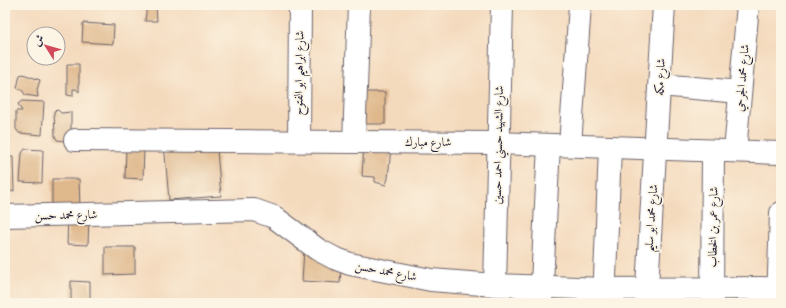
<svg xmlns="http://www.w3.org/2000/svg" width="786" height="308" viewBox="0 0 786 308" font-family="'IM FELL French Canon',Amiri,serif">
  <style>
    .building { fill: #dfb88c }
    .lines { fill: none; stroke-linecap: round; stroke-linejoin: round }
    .minor-casing { stroke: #6c6268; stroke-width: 24 }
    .minor { stroke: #fff; stroke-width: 22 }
    .labels { text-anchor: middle; stroke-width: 3.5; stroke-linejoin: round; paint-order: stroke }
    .street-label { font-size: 12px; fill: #22223b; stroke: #fcf5e5 }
  </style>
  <rect width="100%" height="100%" fill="#fcf5e5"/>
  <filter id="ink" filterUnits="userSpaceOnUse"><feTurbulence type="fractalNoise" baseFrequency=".025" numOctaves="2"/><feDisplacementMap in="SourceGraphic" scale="8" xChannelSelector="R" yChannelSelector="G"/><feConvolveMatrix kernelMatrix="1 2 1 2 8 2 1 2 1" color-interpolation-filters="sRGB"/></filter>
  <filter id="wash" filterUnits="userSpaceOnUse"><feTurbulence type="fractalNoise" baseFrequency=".012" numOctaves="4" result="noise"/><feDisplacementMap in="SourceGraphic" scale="16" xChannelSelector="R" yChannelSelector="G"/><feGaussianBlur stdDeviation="0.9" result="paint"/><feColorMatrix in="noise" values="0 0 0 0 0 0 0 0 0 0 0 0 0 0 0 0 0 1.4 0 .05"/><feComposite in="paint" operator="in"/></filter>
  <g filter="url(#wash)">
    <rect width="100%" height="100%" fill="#f4dabd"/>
    <g id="blocks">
      <!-- building -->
      <g class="building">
        <polygon points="147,5 156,5 157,21 145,21"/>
        <polygon points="83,23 114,25 113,44 82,42"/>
        <polygon points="67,64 79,64 79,92 76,89 73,89 73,96 67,95"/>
        <polygon points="23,74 40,80 37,90 38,97 25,95 23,91 17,88 20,75"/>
        <rect x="359" y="92" width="26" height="32"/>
        <polygon points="22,101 44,102 42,135 19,133 16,129 16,111 22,111 18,104"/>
        <polygon points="58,110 61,113 71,112 71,139 65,141 57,140 55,136 54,111"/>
        <polygon points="216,139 221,196 169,200 164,143"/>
        <polygon points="364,145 391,148 388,178 386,185 375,182 375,177 362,176"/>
        <polygon points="126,148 144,148 143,179 125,178"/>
        <polygon points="25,149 43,150 42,183 20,182 22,153"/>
        <polygon points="5,157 13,157 14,191 5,192"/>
        <polygon points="52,179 79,179 80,209 52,209"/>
        <polygon points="68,215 89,216 88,245 67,244"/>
        <polygon points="105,247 135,247 135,274 105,275"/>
        <polygon points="304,250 342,252 340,283 302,281"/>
        <polygon points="71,281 90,282 90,303 71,303"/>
      </g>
    </g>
  </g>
  <g filter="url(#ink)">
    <use href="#blocks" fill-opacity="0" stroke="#6c6268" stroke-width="1"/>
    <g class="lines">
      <!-- minor casing -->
      <g class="minor-casing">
        <g id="minor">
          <polyline points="660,85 740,92"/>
          <polyline points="75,140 498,143 781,153"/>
          <polyline points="299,141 300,5"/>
          <polyline points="354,142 359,5"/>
          <polyline points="570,145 580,5"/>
          <polyline points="735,151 748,5"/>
          <polyline points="5,216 254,210 274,217 317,249 334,258 350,264 431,280 495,285 604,289 781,288"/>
          <polyline points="495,285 502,5"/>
          <polyline points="712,302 713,151"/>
          <polyline points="541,303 549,145"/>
          <polyline points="604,303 610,147"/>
          <polyline points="646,303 664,5"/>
          <polyline points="778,303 781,213"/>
        </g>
      </g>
      <!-- minor -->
      <use href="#minor" class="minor"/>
    </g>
  </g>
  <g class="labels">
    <!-- street labels -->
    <g class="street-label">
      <text transform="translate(299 73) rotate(-89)" y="4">شارع ابراهيم ابو الفتوح</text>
      <text transform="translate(660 77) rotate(-87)" y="4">شارع مكه</text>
      <text transform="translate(742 78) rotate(-85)" y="4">شارع محمد الجرحي</text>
      <text x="428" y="146">شارع مبارك</text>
      <text transform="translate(498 145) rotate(-89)" y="4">شارع الشهيد حسني احمد حسين</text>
      <text transform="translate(66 215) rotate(-1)" y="4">شارع محمد حسن</text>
      <text transform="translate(651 218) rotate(-86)" y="4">شارع محمد ابو سليم</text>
      <text transform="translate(713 227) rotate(-89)" y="4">شارع عمر بن الخطاب</text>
      <text transform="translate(386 271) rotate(11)" y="4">شارع محمد حسن</text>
    </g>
  </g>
  <!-- margin -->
  <rect width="786" height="308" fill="none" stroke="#fcf5e5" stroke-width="20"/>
  <!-- north arrow -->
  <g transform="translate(46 46) rotate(307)"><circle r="19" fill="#fcf5e5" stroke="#a5a1a1"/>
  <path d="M0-3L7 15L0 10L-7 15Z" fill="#d1495b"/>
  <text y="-6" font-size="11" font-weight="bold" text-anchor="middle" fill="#22223b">ش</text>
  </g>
</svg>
